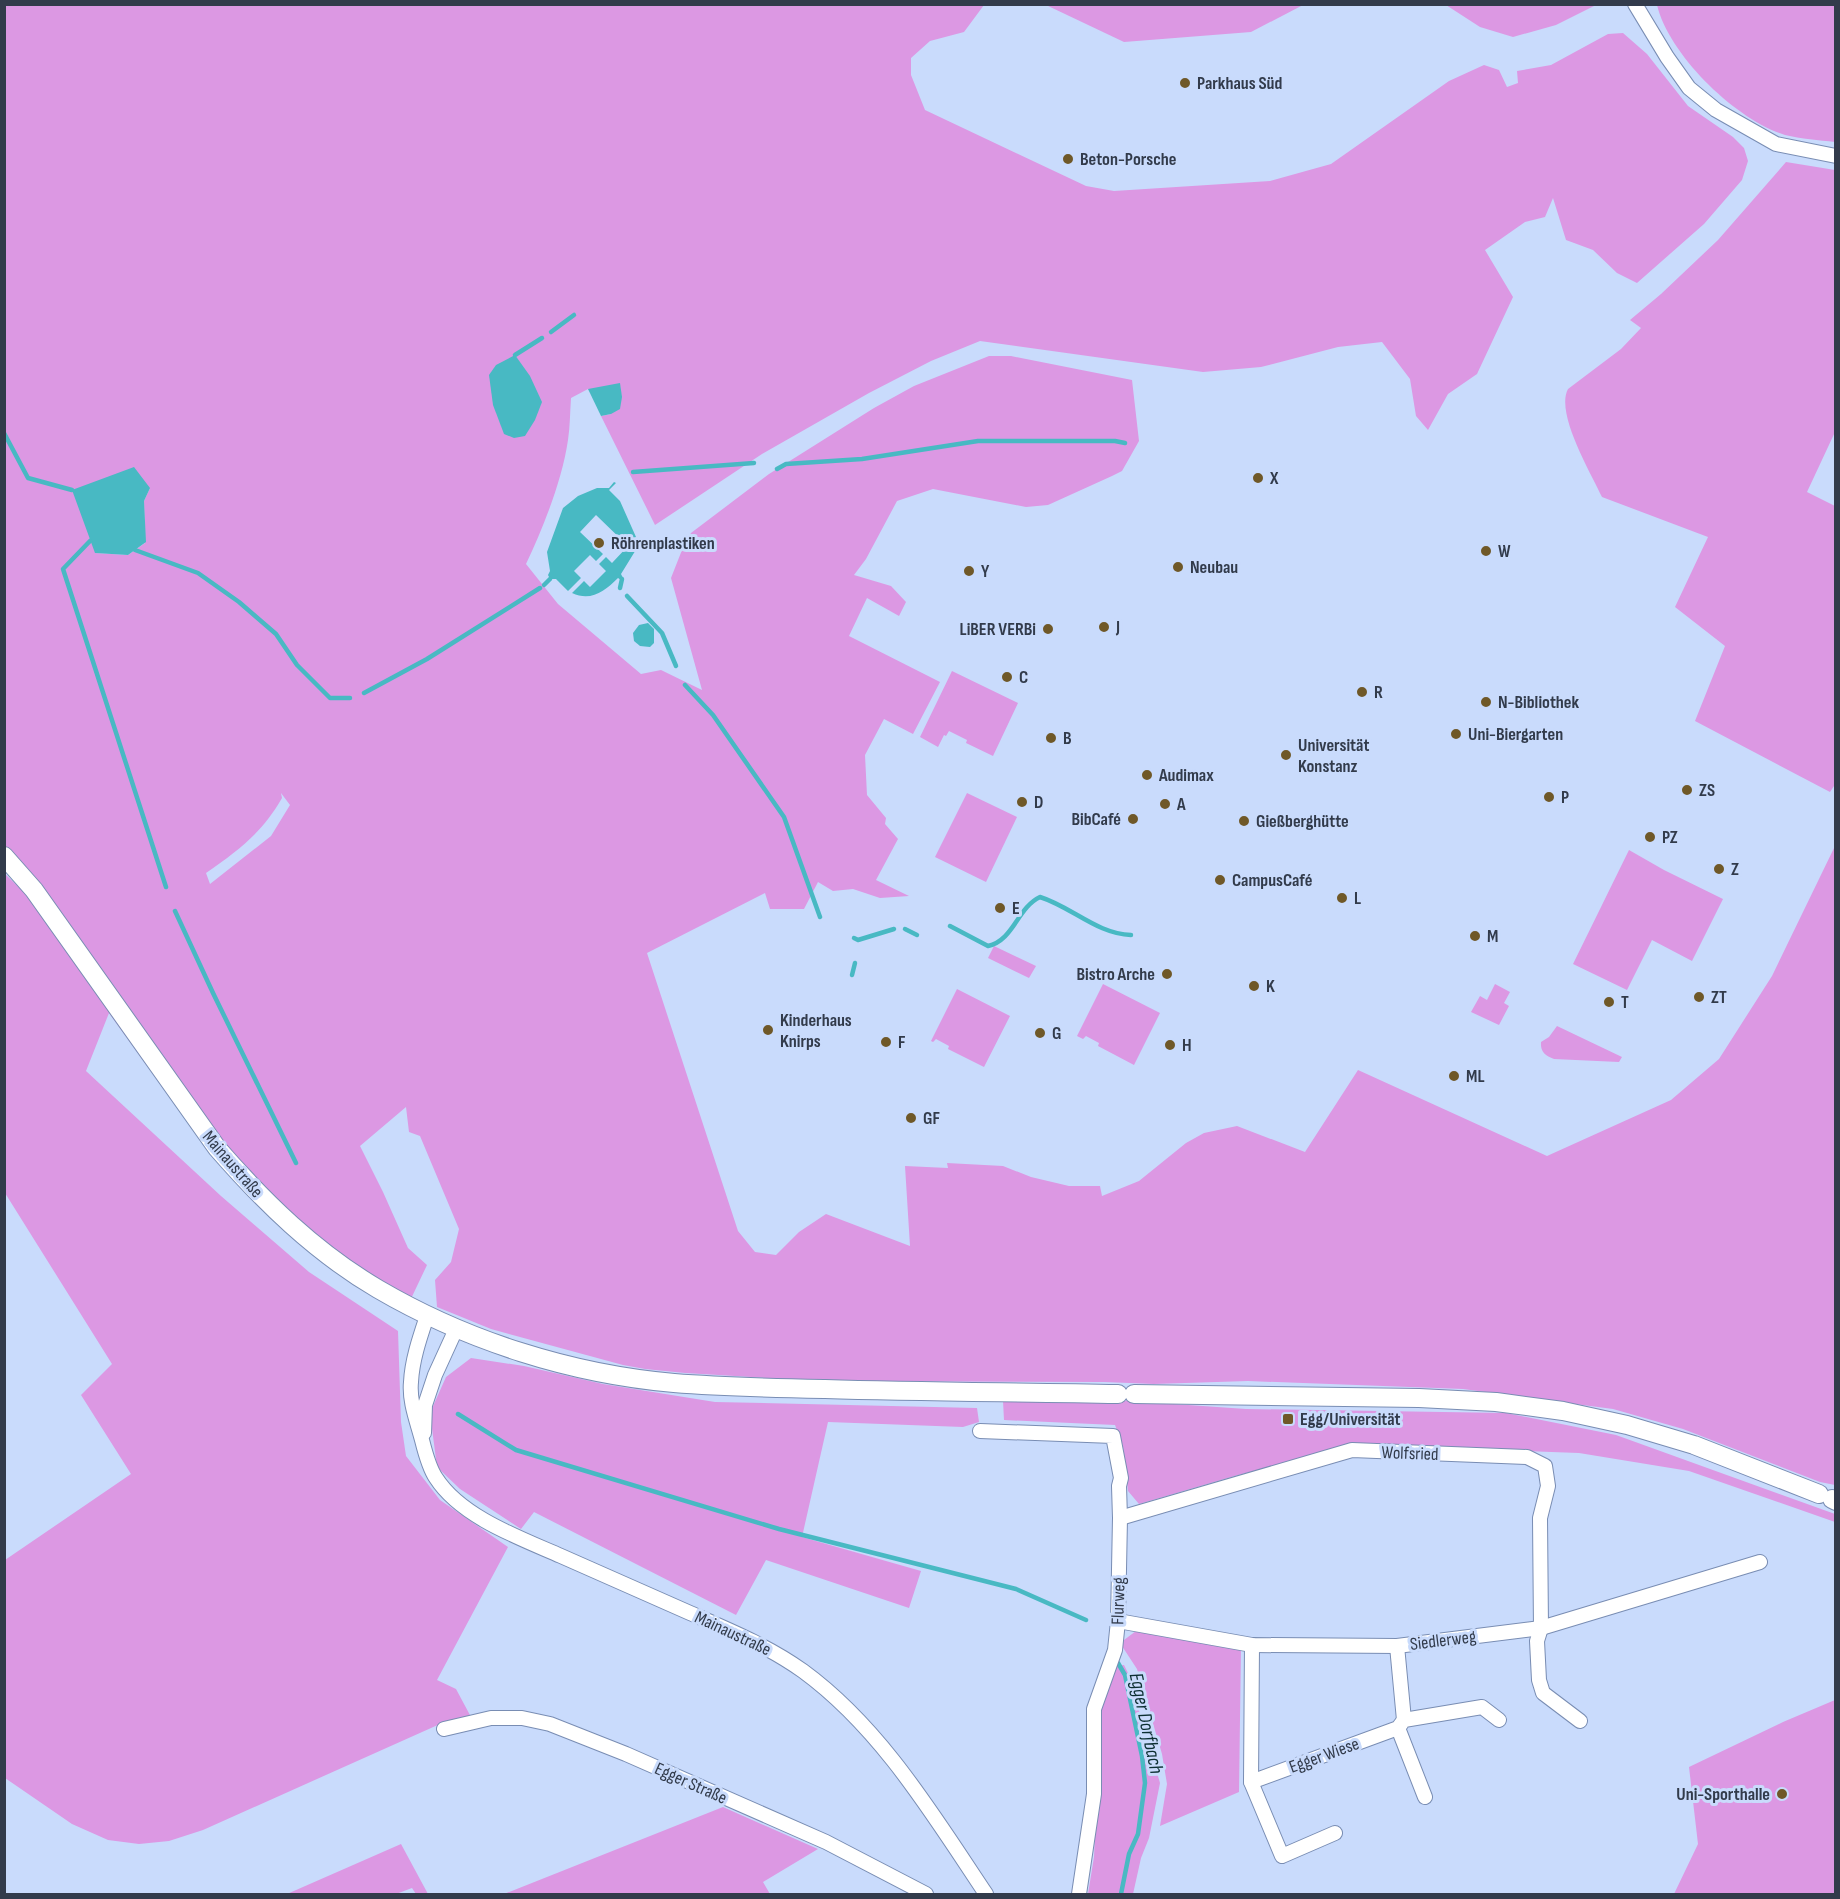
<svg xmlns="http://www.w3.org/2000/svg" width="1840" height="1899" viewBox="0 0 1840 1899" font-family="'Sofia Sans Condensed',sans-serif">
  <style>
    .green { fill: #dc98e3; fill-rule: evenodd }
    .water { fill: #48b9c3 }
    .lines { fill: none; stroke-linecap: round; stroke-linejoin: round }
    .stream { stroke: #48b9c3; stroke-width: 4.5 }
    .minor-casing { stroke: #798db3; stroke-width: 16 }
    .secondary-casing { stroke: #798db3; stroke-width: 20 }
    .minor { stroke: #fff; stroke-width: 14 }
    .secondary { stroke: #fff; stroke-width: 18 }
    .poi-dot { fill: #6f5828; stroke: #c9dbfc; stroke-width: 2 }
    .labels { text-anchor: middle; stroke-width: 6; stroke-linejoin: round; paint-order: stroke }
    .poi-label { font-size: 18px; font-weight: bold; fill: #323b4b; stroke: #c9dbfc; text-anchor: start }
    .street-label { font-size: 18px; fill: #323b4b; stroke: #c9dbfc }
    .water-label { font-size: 20px; font-style: italic; fill: #0c2f32; stroke: #c9dbfc }
  </style>
  <rect width="100%" height="100%" fill="#c9dbfc"/>
  <!-- green -->
  <g class="green">
    <path d="M 5,5 L 984,5 L 964,32 L 930,41 L 911,58 L 911,75 L 925,110 L 1086,186 L 1114,191 L 1270,181 L 1331,164 L 1449,81 L 1484,65 L 1499,70 L 1507,87 L 1518,83 L 1517,71 L 1551,65 L 1608,34 L 1623,33 L 1647,54 L 1688,106 L 1733,137 L 1744,148 L 1748,161 L 1742,180 L 1704,224 L 1637,283 L 1617,273 L 1593,250 L 1566,240 L 1553,198 L 1545,217 L 1525,222 L 1485,250 L 1513,297 L 1477,374 L 1448,394 L 1428,430 L 1416,416 L 1410,379 L 1382,342 L 1338,347 L 1261,367 L 1203,372 L 980,341 L 931,361 L 869,393 L 762,454 L 655,525 L 601,416 L 611,414 L 588,389 L 571,398 C 570,412 570,427 568,440 C 562,481 543,528 526,564 L 558,604 L 641,674 L 661,670 L 702,690 L 671,578 L 682,550 L 691,533 L 769,474 L 874,408 L 914,386 L 989,356 L 1011,356 L 1132,380 L 1139,441 L 1122,471 L 1112,476 L 1048,505 L 1026,507 L 933,489 L 897,501 L 866,559 L 854,575 L 891,586 L 906,602 L 899,616 L 867,598 L 849,636 L 940,682 L 913,734 L 884,719 L 865,755 L 867,795 L 886,818 L 885,824 L 898,839 L 876,880 L 909,896 L 880,898 L 853,889 L 833,891 L 818,882 L 804,909 L 770,909 L 765,893 L 647,953 L 738,1231 L 755,1252 L 776,1255 L 799,1232 L 826,1214 L 910,1246 L 905,1166 L 948,1168 L 947,1163 L 1003,1166 L 1031,1177 L 1069,1186 L 1100,1186 L 1102,1196 L 1139,1181 L 1186,1143 L 1204,1133 L 1237,1126 L 1305,1152 L 1358,1070 L 1547,1156 L 1671,1100 L 1719,1059 L 1772,976 L 1835,846 L 1835,1485 L 1820,1482 L 1683,1429 L 1613,1409 L 1463,1389 L 1248,1381 L 1154,1384 L 1104,1382 L 818,1381 L 685,1373 L 645,1369 L 623,1365 L 491,1329 L 437,1307 L 435,1280 L 451,1262 L 459,1229 L 420,1136 L 409,1132 L 406,1107 L 360,1146 L 383,1192 L 408,1248 L 427,1265 L 408,1305 L 326,1255 L 199,1138 L 109,1013 L 86,1071 L 221,1196 L 309,1272 L 398,1331 L 401,1422 L 406,1456 L 440,1500 L 508,1547 L 437,1680 L 456,1689 L 471,1717 L 440,1724 L 203,1830 L 169,1841 L 139,1844 L 108,1840 L 72,1824 L 5,1778 L 5,1560 L 131,1474 L 81,1395 L 112,1364 L 5,1193 L 4,873 L 30,898 L 4,866 ZM 150,488 L 144,501 L 145,543 L 128,555 L 95,553 ZM 281,793 L 290,805 L 271,836 L 210,884 L 206,873 C 239,850 262,833 282,798 Z"/>
    <polygon points="1046,5 1303,5 1251,32 1124,42"/>
    <polygon points="1446,5 1596,5 1556,25 1513,37 1480,27"/>
    <path d="M 1657,5 L 1835,5 L 1835,142 C 1819,140 1801,139 1785,135 C 1736,120 1669,55 1657,5 Z"/>
    <path d="M 1786,162 L 1835,170 L 1835,432 L 1807,492 L 1835,506 L 1836,783 L 1830,792 L 1695,721 L 1725,646 L 1675,607 L 1708,537 L 1602,497 C 1591,473 1555,413 1568,389 L 1621,349 L 1641,328 L 1630,320 L 1661,294 L 1718,240 Z"/>
    <polygon points="952,671 1018,703 993,756 966,743 967,740 949,731 946,736 944,735 938,747 920,737"/>
    <polygon points="967,793 1017,817 986,882 935,857"/>
    <polygon points="1629,850 1664,870 1723,899 1692,961 1652,940 1627,990 1573,964"/>
    <polygon points="994,946 1036,966 1029,978 988,958"/>
    <polygon points="1103,984 1160,1013 1134,1065 1098,1046 1099,1043 1086,1036 1083,1039 1077,1036"/>
    <polygon points="1495,984 1510,992 1504,1003 1509,1006 1499,1025 1471,1012 1480,996 1487,1000"/>
    <polygon points="957,989 1010,1016 984,1067 948,1049 949,1046 936,1039 933,1042 931,1041"/>
    <path d="M 1557,1026 L 1622,1057 L 1619,1062 L 1554,1059 C 1546,1056 1540,1052 1541,1042 L 1549,1037 Z"/>
    <polygon points="471,1358 524,1366 603,1384 715,1402 977,1408 979,1422 963,1427 828,1422 802,1537 921,1571 909,1608 766,1560 736,1615 534,1512 521,1529 460,1489 437,1467 430,1413 446,1377"/>
    <polygon points="1116,1400 1246,1409 1506,1413 1616,1435 1835,1514 1835,1522 1689,1471 1579,1453 1356,1445 1238,1475 1139,1504 1128,1491 1123,1446 1115,1425 1004,1420 1003,1401"/>
    <polygon points="1136,1631 1241,1647 1239,1792 1160,1826 1167,1784 1162,1754 1137,1669 1120,1643"/>
    <polygon points="1124,1665 1128,1673 1160,1783 1149,1838 1141,1858 1133,1894 1088,1894 1094,1857 1099,1756 1099,1710 1114,1666"/>
    <polygon points="1835,1700 1835,1894 1674,1894 1698,1844 1689,1767 1783,1722"/>
    <polygon points="723,1807 818,1849 763,1882 770,1894 504,1894"/>
    <polygon points="401,1844 428,1894 416,1894 412,1888 396,1894 287,1894"/>
  </g>
  <!-- water -->
  <g class="water">
    <polygon points="515,355 530,376 542,402 535,420 525,436 514,438 504,434 493,405 489,375 496,365"/>
    <polygon points="620,383 622,397 620,409 611,414 601,416 588,389"/>
    <polygon points="134,467 150,488 144,501 146,542 128,555 95,553 72,490"/>
    <path d="M 614,482 L 616,483 L 609,490 L 620,501 L 636,537 L 637,548 L 621,574 L 623,578 L 621,580 L 618,578 C 605,591 591,602 572,593 L 584,581 L 590,587 L 606,571 L 599,564 L 606,557 L 612,563 L 628,546 L 596,515 L 580,532 L 603,554 L 596,561 L 590,555 L 574,571 L 581,578 L 568,591 L 556,579 L 550,579 L 548,575 L 550,571 L 547,552 L 563,508 L 578,496 L 597,488 L 609,488 Z"/>
    <polygon points="648,623 654,629 654,643 650,647 640,646 634,641 633,633 639,625"/>
  </g>
  <g class="lines">
    <!-- stream -->
    <g class="stream">
      <polyline points="551,332 574,315"/>
      <polyline points="515,355 542,338"/>
      <polyline points="4,433 28,478 72,490"/>
      <polyline points="777,469 786,464 862,459 978,441 1115,441 1125,443"/>
      <polyline points="633,472 754,463"/>
      <polyline points="90,541 63,569 166,887"/>
      <polyline points="135,550 198,573 239,602 276,634 297,665 330,698 350,698"/>
      <polyline points="544,585 550,579"/>
      <polyline points="620,588 622,579"/>
      <polyline points="627,596 662,633 676,666"/>
      <polyline points="685,685 713,715 784,817 820,917"/>
      <polyline points="364,693 427,659 540,588"/>
      <polyline points="175,911 213,993 296,1163"/>
      <path d="M 950,926 L 988,946 C 1014,940 1017,908 1040,897 C 1072,907 1097,934 1131,935"/>
      <polyline points="905,929 917,935"/>
      <polyline points="854,938 858,940 894,929"/>
      <polyline points="852,975 855,963"/>
      <polyline points="458,1414 516,1450 779,1529 1016,1589 1086,1620"/>
      <polyline points="1118,1663 1125,1675 1142,1756 1145,1783 1138,1834 1129,1854 1121,1894"/>
    </g>
    <!-- minor casing -->
    <g class="minor-casing">
      <g id="minor">
        <polyline points="1635,4 1667,57 1689,88 1716,110 1776,144 1836,156"/>
        <path d="M 427,1316 C 420,1337 412,1360 411,1382 C 409,1401 417,1421 422,1440 C 425,1452 429,1468 436,1478 C 461,1517 520,1538 561,1556 C 604,1575 647,1594 690,1613 C 729,1630 768,1646 803,1671 C 881,1728 933,1815 986,1894"/>
        <polyline points="980,1431 1113,1436 1121,1478 1119,1486 1120,1518 1118,1621 1115,1650 1094,1709 1094,1794 1079,1894"/>
        <polyline points="424,1433 425,1405 435,1375 456,1329"/>
        <polyline points="1120,1518 1352,1450 1527,1457 1545,1466 1548,1486 1540,1518 1541,1628 1537,1641 1539,1680 1543,1693 1580,1721"/>
        <polyline points="1118,1621 1252,1645 1397,1646 1541,1628 1760,1562"/>
        <polyline points="1252,1645 1251,1782 1398,1728 1404,1720 1482,1707 1499,1720"/>
        <polyline points="1397,1646 1404,1720"/>
        <polyline points="1398,1728 1425,1797"/>
        <polyline points="444,1729 491,1718 522,1718 550,1724 626,1754 826,1842 926,1894"/>
        <polyline points="1251,1782 1282,1856 1335,1833"/>
      </g>
    </g>
    <!-- secondary casing -->
    <g class="secondary-casing">
      <g id="secondary">
        <path d="M 4,856 L 34,890 L 217,1148 C 264,1202 315,1252 378,1289 C 467,1341 571,1374 674,1383 C 724,1387 775,1388 825,1389 C 923,1392 1020,1392 1118,1394"/>
        <polyline points="1134,1394 1419,1398 1496,1402 1563,1411 1627,1425 1694,1445 1819,1494"/>
        <polyline points="1832,1499 1836,1501"/>
      </g>
    </g>
    <!-- minor -->
    <use href="#minor" class="minor"/>
    <!-- secondary -->
    <use href="#secondary" class="secondary"/>
  </g>
  <!-- markers -->
  <g class="poi-dot">
    <circle cx="1185" cy="83" r="6"/>
    <circle cx="1068" cy="159" r="6"/>
    <circle cx="1258" cy="478" r="6"/>
    <circle cx="599" cy="543" r="6"/>
    <circle cx="1486" cy="551" r="6"/>
    <circle cx="1178" cy="567" r="6"/>
    <circle cx="969" cy="571" r="6"/>
    <circle cx="1104" cy="627" r="6"/>
    <circle cx="1048" cy="629" r="6"/>
    <circle cx="1007" cy="677" r="6"/>
    <circle cx="1362" cy="692" r="6"/>
    <circle cx="1486" cy="702" r="6"/>
    <circle cx="1456" cy="734" r="6"/>
    <circle cx="1051" cy="738" r="6"/>
    <circle cx="1286" cy="755" r="6"/>
    <circle cx="1147" cy="775" r="6"/>
    <circle cx="1687" cy="790" r="6"/>
    <circle cx="1549" cy="797" r="6"/>
    <circle cx="1022" cy="802" r="6"/>
    <circle cx="1165" cy="804" r="6"/>
    <circle cx="1133" cy="819" r="6"/>
    <circle cx="1244" cy="821" r="6"/>
    <circle cx="1650" cy="837" r="6"/>
    <circle cx="1719" cy="869" r="6"/>
    <circle cx="1220" cy="880" r="6"/>
    <circle cx="1342" cy="898" r="6"/>
    <circle cx="1000" cy="908" r="6"/>
    <circle cx="1475" cy="936" r="6"/>
    <circle cx="1167" cy="974" r="6"/>
    <circle cx="1254" cy="986" r="6"/>
    <circle cx="1699" cy="997" r="6"/>
    <circle cx="1609" cy="1002" r="6"/>
    <circle cx="768" cy="1030" r="6"/>
    <circle cx="1040" cy="1033" r="6"/>
    <circle cx="886" cy="1042" r="6"/>
    <circle cx="1170" cy="1045" r="6"/>
    <circle cx="1454" cy="1076" r="6"/>
    <circle cx="911" cy="1118" r="6"/>
    <rect x="1282" y="1413" width="12" height="12" rx="3"/>
    <circle cx="1782" cy="1794" r="6"/>
  </g>
  <g class="labels">
    <!-- poi labels -->
    <g class="poi-label">
      <text x="1197" y="89">Parkhaus Süd</text>
      <text x="1080" y="165">Beton-Porsche</text>
      <text x="1270" y="484">X</text>
      <text x="611" y="549">Röhrenplastiken</text>
      <text x="1498" y="557">W</text>
      <text x="1190" y="573">Neubau</text>
      <text x="981" y="577">Y</text>
      <text x="1116" y="633">J</text>
      <text x="1036" y="635" text-anchor="end">LiBER VERBi</text>
      <text x="1019" y="683">C</text>
      <text x="1374" y="698">R</text>
      <text x="1498" y="708">N-Bibliothek</text>
      <text x="1468" y="740">Uni-Biergarten</text>
      <text x="1063" y="744">B</text>
      <text x="1298" y="751">Universität<tspan x="1298" dy="21">Konstanz</tspan></text>
      <text x="1159" y="781">Audimax</text>
      <text x="1699" y="796">ZS</text>
      <text x="1561" y="803">P</text>
      <text x="1034" y="808">D</text>
      <text x="1177" y="810">A</text>
      <text x="1121" y="825" text-anchor="end">BibCafé</text>
      <text x="1256" y="827">Gießberghütte</text>
      <text x="1662" y="843">PZ</text>
      <text x="1731" y="875">Z</text>
      <text x="1232" y="886">CampusCafé</text>
      <text x="1354" y="904">L</text>
      <text x="1012" y="914">E</text>
      <text x="1487" y="942">M</text>
      <text x="1155" y="980" text-anchor="end">Bistro Arche</text>
      <text x="1266" y="992">K</text>
      <text x="1711" y="1003">ZT</text>
      <text x="1621" y="1008">T</text>
      <text x="780" y="1026">Kinderhaus<tspan x="780" dy="21">Knirps</tspan></text>
      <text x="1052" y="1039">G</text>
      <text x="898" y="1048">F</text>
      <text x="1182" y="1051">H</text>
      <text x="1466" y="1082">ML</text>
      <text x="923" y="1124">GF</text>
      <text x="1300" y="1425">Egg/Universität</text>
      <text x="1770" y="1800" text-anchor="end">Uni-Sporthalle</text>
    </g>
    <!-- street labels -->
    <g class="street-label">
      <text transform="translate(233 1164) rotate(49)" y="6">Mainaustraße</text>
      <text transform="translate(1410 1453) rotate(2)" y="6">Wolfsried</text>
      <text transform="translate(1118 1601) rotate(-88)" y="6">Flurweg</text>
      <text transform="translate(733 1633) rotate(25)" y="6">Mainaustraße</text>
      <text transform="translate(1443 1640) rotate(-7)" y="6">Siedlerweg</text>
      <text transform="translate(1324 1755) rotate(-20)" y="6">Egger Wiese</text>
      <text transform="translate(691 1783) rotate(24)" y="6">Egger Straße</text>
    </g>
    <!-- water labels -->
    <g class="water-label">
      <text transform="translate(1147 1723) rotate(78)" y="7">Egger Dorfbach</text>
    </g>
  </g>
  <!-- border -->
  <rect width="1840" height="1899" fill="none" stroke="#323b4b" stroke-width="12"/>
</svg>
